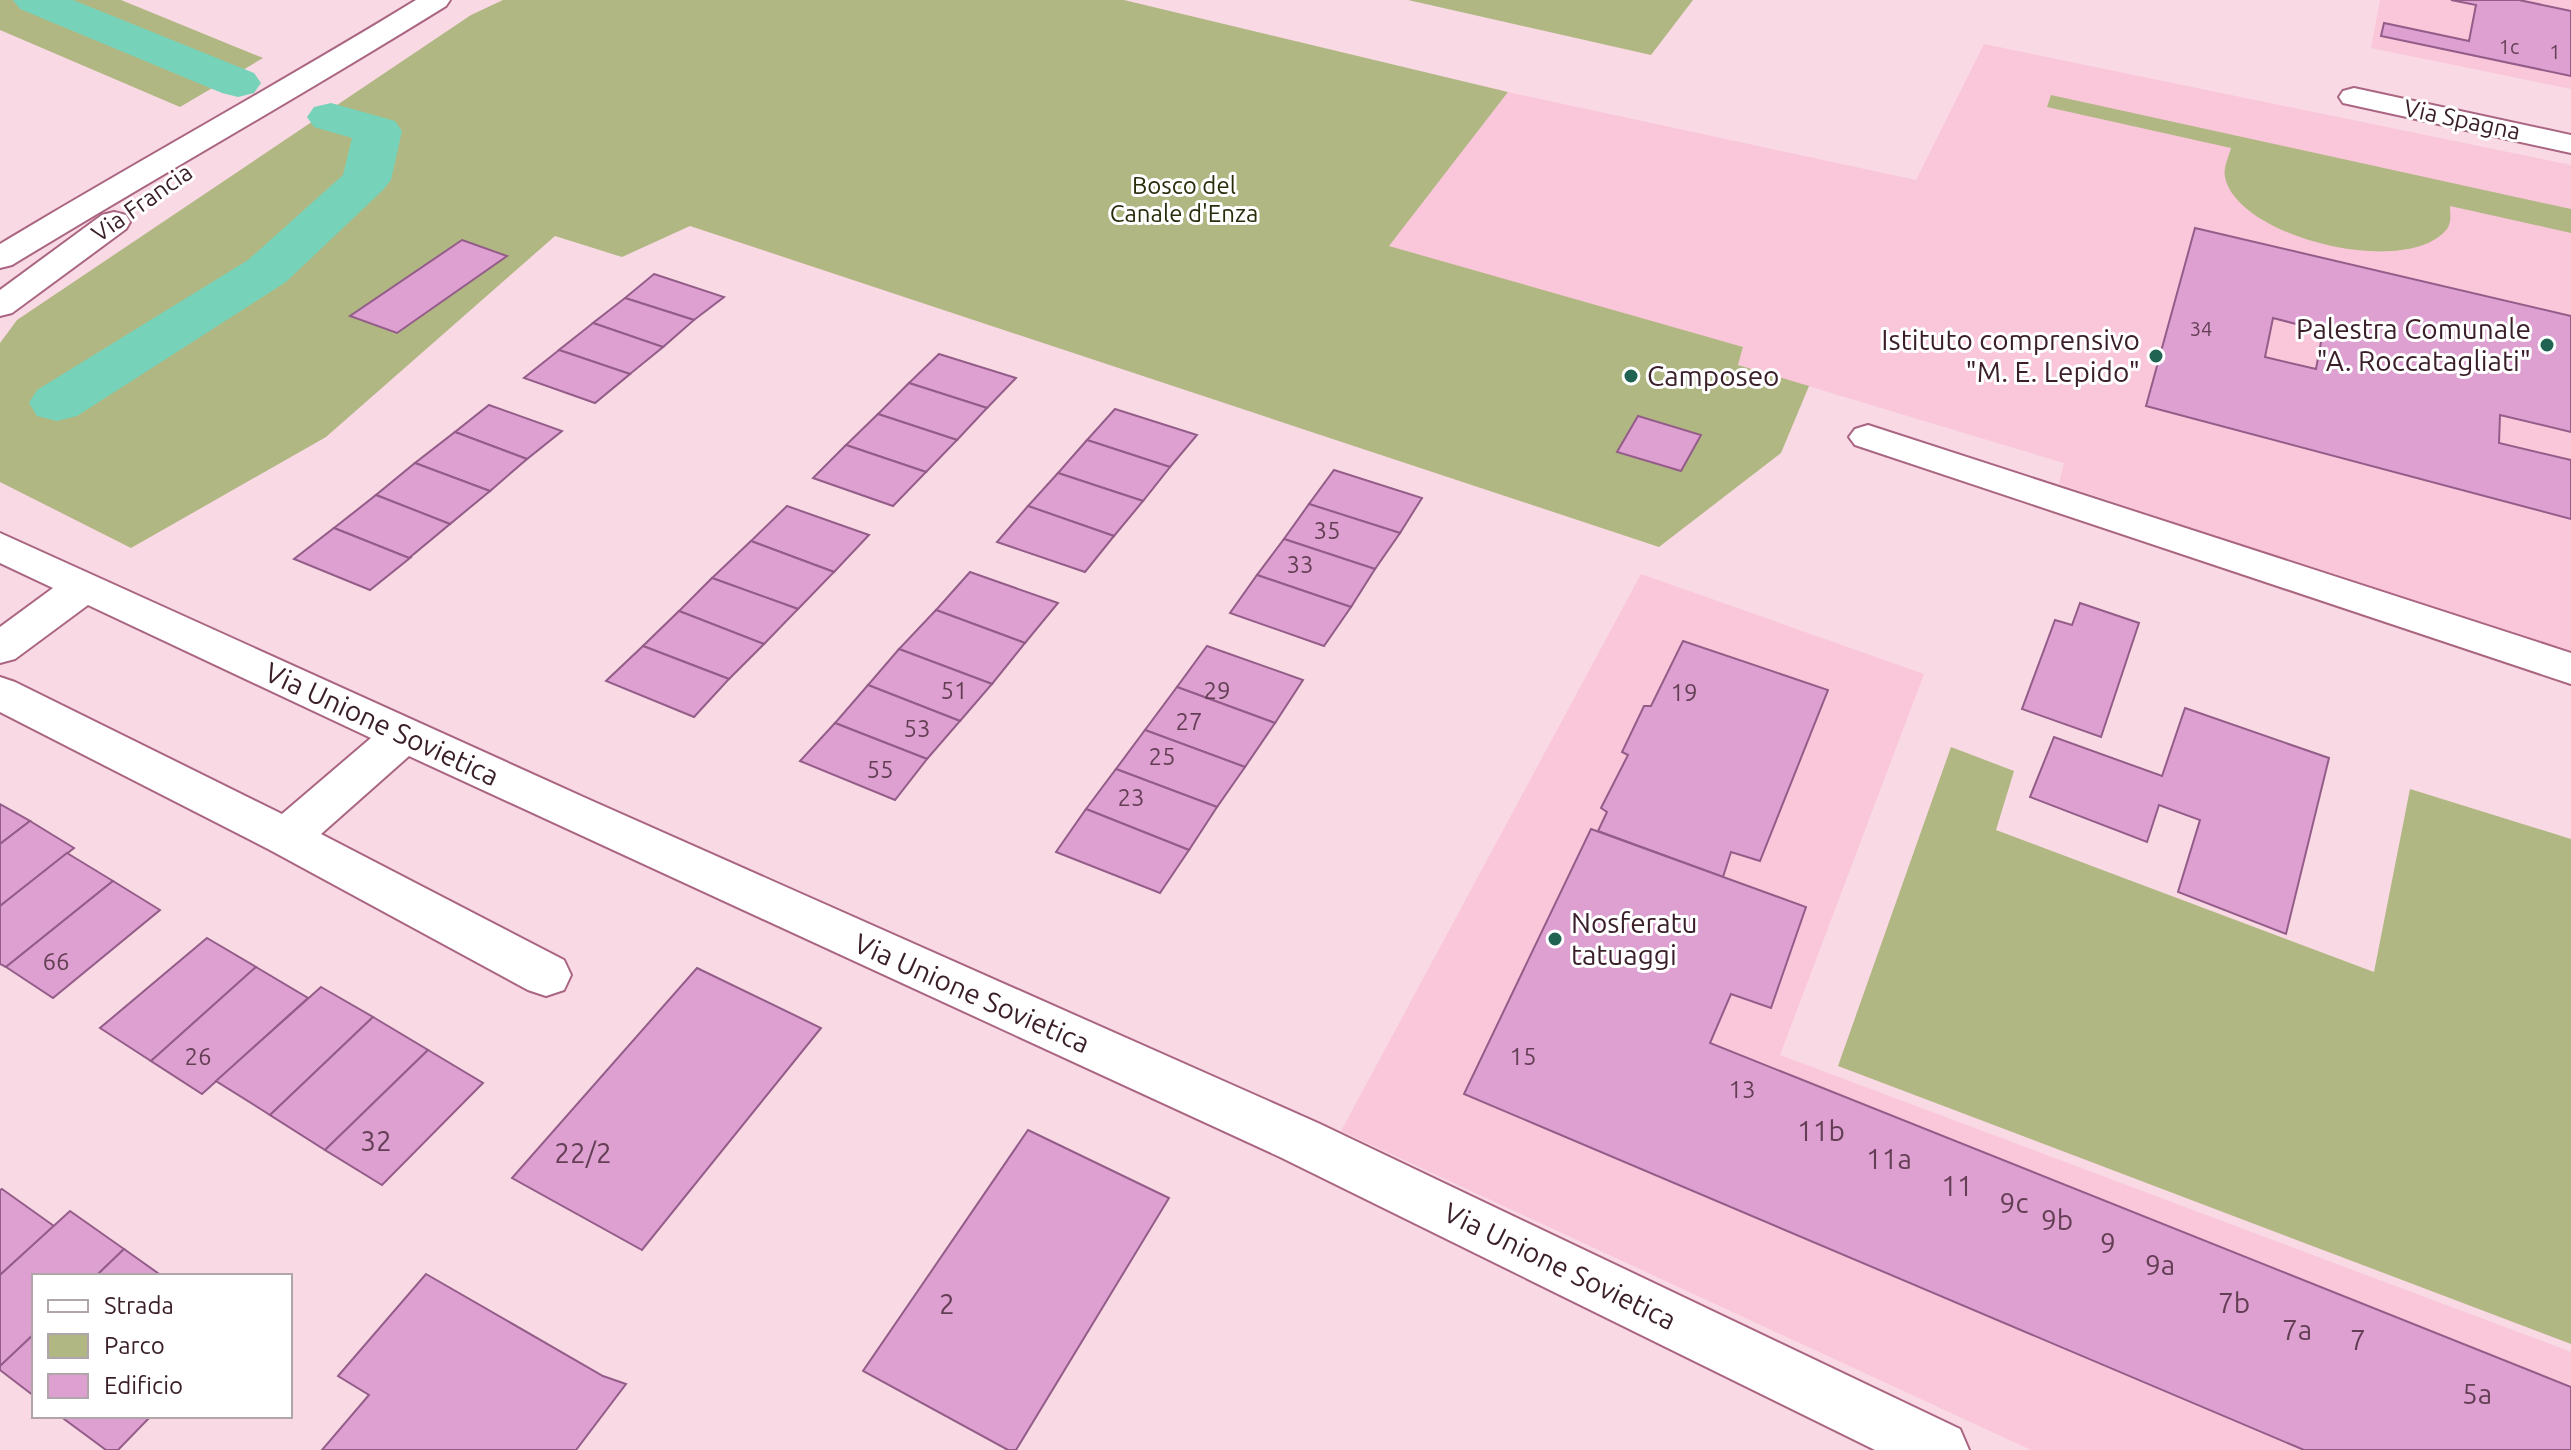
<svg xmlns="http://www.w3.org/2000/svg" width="2571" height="1450" viewBox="0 0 2571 1450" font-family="Ubuntu,sans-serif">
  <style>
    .built { fill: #fac7da }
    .green { fill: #b0b783 }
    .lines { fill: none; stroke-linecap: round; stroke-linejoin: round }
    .canal { fill: #76d3b9; fill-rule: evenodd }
    .building { fill: #dda0d0; stroke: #945d89; stroke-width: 2; fill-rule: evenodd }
    .street-casing { stroke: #a96581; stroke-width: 4 }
    .secondary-casing { stroke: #a96581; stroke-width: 4 }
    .street { fill: #fff; fill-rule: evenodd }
    .secondary { fill: #fff; fill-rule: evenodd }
    .poi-dot { fill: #206353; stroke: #fff; stroke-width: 3 }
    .labels { text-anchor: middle; stroke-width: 6; stroke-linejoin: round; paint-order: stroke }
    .far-number-label { font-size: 20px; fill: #633e54 }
    .far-street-label { font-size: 24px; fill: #3a1e2a; stroke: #fff }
    .far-park-label { font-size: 24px; fill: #2a2d0c; stroke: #fff }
    .number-label { font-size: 24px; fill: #633e54 }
    .poi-label { font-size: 28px; fill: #3a1e2a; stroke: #fff; text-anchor: end }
    .street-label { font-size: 28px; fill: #3a1e2a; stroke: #fff }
    .near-number-label { font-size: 28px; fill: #633e54 }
  </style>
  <rect width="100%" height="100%" fill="#f9d9e4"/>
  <!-- built -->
  <g class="built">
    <polygon points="2380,0 2571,0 2571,89 2371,48"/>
    <polygon points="1984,44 2571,165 2571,654 2059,484 2064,463 1738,365 1743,348 1388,246 1508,92 1916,180"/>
    <polygon points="1641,574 1924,674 1780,1055 2571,1352 2571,1450 2031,1450 1341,1131"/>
  </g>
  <!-- green -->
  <g class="green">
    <polygon points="0,0 121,0 263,58 180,107 0,30"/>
    <polygon points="503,0 1124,0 1508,92 1389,246 1743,347 1738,365 1809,386 1781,453 1659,547 690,226 622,257 555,236 326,437 131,548 0,482 0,343 17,320 471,15"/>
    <polygon points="1408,0 1693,0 1651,55"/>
    <path d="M 2051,95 L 2571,209 L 2571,233 L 2450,206 C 2450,213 2452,222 2447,229 C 2408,279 2237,238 2225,177 C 2223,168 2229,156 2231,148 L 2047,107 Z"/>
    <polygon points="1951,747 2014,771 1996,830 2374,972 2410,789 2571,839 2571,1344 1838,1066"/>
  </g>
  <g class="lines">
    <!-- canal -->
    <g class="canal">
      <polygon points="13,0 73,0 254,73 261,83 254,93 238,97 222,93 20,9"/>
      <polygon points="331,103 395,121 402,131 391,180 383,190 286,282 77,416 57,421 37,416 29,403 37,390 248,260 343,175 352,138 314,127 307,117 314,107"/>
    </g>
  </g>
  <!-- building -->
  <g class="building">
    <polygon points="2451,0 2519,0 2571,11 2571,76 2381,36 2384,23 2469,41 2476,5"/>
    <path d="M 2195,228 L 2571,316 L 2571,432 L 2500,415 L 2499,443 L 2571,460 L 2571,519 L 2146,406 ZM 2273,318 L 2323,331 L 2316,369 L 2265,357 Z"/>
    <polygon points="462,240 507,256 397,333 350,316"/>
    <polygon points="654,274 724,297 694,320 625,298"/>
    <polygon points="625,298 694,320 663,347 593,323"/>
    <polygon points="593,323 663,347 630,374 559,350"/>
    <polygon points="559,350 630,374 595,403 524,378"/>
    <polygon points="939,354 1016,378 987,408 909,383"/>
    <polygon points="909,383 987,408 957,440 878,414"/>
    <polygon points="489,405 562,431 527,459 455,432"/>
    <polygon points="1115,409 1197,435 1170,467 1087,440"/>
    <polygon points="878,414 957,440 926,472 846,445"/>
    <polygon points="1638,416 1701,435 1681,471 1617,452"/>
    <polygon points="455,432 527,459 490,491 415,463"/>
    <polygon points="1087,440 1170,467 1143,501 1058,473"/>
    <polygon points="846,445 926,472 893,506 813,478"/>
    <polygon points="415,463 490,491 450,524 376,495"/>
    <polygon points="1334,470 1422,498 1400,533 1309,504"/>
    <polygon points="1058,473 1143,501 1114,536 1028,506"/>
    <polygon points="376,495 450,524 409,558 334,528"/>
    <polygon points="1309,504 1400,533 1375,569 1284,539"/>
    <polygon points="787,506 869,535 834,572 751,541"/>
    <polygon points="1028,506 1114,536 1085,572 997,542"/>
    <polygon points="334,528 409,558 410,558 370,590 294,559"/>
    <polygon points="1284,539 1375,569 1351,607 1257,575"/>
    <polygon points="751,541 834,572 798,609 712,578"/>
    <polygon points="970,572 1058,603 1025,643 936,610"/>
    <polygon points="1257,575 1351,607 1324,646 1230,613"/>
    <polygon points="712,578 798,609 764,644 679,611"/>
    <polygon points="2080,603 2139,623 2101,737 2022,709 2055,620 2072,625"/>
    <polygon points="936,610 1025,643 992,684 899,649"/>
    <polygon points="679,611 764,644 729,679 643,646"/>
    <polygon points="1683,641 1828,690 1760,861 1731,852 1723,877 1598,831 1607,812 1601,808 1628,755 1622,752 1644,706 1651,706"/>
    <polygon points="643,646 729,679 694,717 606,681"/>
    <polygon points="1207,646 1303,680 1275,723 1177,687"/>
    <polygon points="899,649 992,684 960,721 868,685"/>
    <polygon points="868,685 960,721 927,759 835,723"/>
    <polygon points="1177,687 1275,723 1245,767 1145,730"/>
    <polygon points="2185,708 2329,758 2286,934 2178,892 2200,820 2159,805 2147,842 2030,797 2054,737 2162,776"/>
    <polygon points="835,723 927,759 895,800 800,761"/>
    <polygon points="1145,730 1245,767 1217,807 1116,769"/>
    <polygon points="1116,769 1217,807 1189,850 1086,809"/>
    <polygon points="0,804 30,821 0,844"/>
    <polygon points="1086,809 1189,850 1160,893 1056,852"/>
    <polygon points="30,821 74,848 0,906 0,844"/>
    <polygon points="1591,829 1806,907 1771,1008 1731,994 1710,1043 2571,1387 2571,1450 2304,1450 1464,1094"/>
    <polygon points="67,853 113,881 6,967 0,964 0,906"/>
    <polygon points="113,881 160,910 53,998 6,967"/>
    <polygon points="207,938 256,967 151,1061 100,1028"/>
    <polygon points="256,967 308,998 202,1094 151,1061"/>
    <polygon points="697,968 821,1028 642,1250 512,1178"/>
    <polygon points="321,987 373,1017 270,1115 216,1081"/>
    <polygon points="373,1017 428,1050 325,1150 270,1115"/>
    <polygon points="428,1050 483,1083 382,1185 325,1150"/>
    <polygon points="1028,1130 1169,1198 1016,1450 1008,1450 863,1371"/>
    <polygon points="2,1189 54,1226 0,1275 0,1190"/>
    <polygon points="70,1211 124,1249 96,1276 34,1276 34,1334 0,1366 0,1275"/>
    <polygon points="124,1249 162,1276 96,1276"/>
    <polygon points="426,1274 603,1376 626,1384 576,1450 322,1450 369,1395 338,1376"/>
    <polygon points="34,1334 34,1396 0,1370 0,1366"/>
    <polygon points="60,1416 151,1416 118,1450 106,1450"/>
  </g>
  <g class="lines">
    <!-- street casing -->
    <g class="street-casing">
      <g id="street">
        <polygon points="2354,88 2571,135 2571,153 2343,103 2339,97 2343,91"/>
        <polygon points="1868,425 2571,653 2571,684 1855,445 1849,437 1855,429"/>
        <polygon points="0,533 590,800 1318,1123 1960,1429 1969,1450 1875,1450 1280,1157 409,756 321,834 564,960 571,975 564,990 546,996 528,990 270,850 0,712 0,677 15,682 282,814 371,738 88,605 15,659 0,663 0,627 53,588 0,563"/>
      </g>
    </g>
    <!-- secondary casing -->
    <g class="secondary-casing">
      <g id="secondary">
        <path d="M 416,0 L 450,0 L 446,6 C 303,95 156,177 12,265 L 0,268 L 0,244 C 138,161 279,84 416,0 Z"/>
        <polygon points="114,212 126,215 130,222 126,229 12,313 0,316 0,290 102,215"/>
      </g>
    </g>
    <!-- street -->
    <use href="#street" class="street"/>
    <!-- secondary -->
    <use href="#secondary" class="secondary"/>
  </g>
  <!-- markers -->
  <g class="poi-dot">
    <circle cx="2547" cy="345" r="8"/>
    <circle cx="2156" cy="356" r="8"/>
    <circle cx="1631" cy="376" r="8"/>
    <circle cx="1555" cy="939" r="8"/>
  </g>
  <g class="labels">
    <!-- far-number labels -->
    <g class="far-number-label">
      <text x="2509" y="54">1c</text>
      <text x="2555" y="59">1</text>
      <text x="2201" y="336">34</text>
    </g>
    <!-- far-street labels -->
    <g class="far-street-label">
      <text transform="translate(2462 120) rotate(12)" y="8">Via Spagna</text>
      <text transform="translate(142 203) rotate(-35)" y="8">Via Francia</text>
    </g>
    <!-- far-park labels -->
    <g class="far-park-label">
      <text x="1184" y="194">Bosco del<tspan x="1184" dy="28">Canale d'Enza</tspan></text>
    </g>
    <!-- number labels -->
    <g class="number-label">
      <text x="1327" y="539">35</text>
      <text x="1300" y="573">33</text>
      <text x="954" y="699">51</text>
      <text x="1217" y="699">29</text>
      <text x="1684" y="701">19</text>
      <text x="1189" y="730">27</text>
      <text x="917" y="737">53</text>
      <text x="1162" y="765">25</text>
      <text x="880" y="778">55</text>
      <text x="1131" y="806">23</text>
      <text x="56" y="970">66</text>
      <text x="198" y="1065">26</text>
      <text x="1523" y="1065">15</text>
      <text x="1742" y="1098">13</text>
    </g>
    <!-- poi labels -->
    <g class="poi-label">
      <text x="2531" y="339">Palestra Comunale<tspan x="2531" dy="32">"A. Roccatagliati"</tspan></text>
      <text x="2140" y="350">Istituto comprensivo<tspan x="2140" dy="32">"M. E. Lepido"</tspan></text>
      <text x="1647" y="386" text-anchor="start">Camposeo</text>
      <text x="1571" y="933" text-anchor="start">Nosferatu<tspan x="1571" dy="32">tatuaggi</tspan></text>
    </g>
    <!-- street labels -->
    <g class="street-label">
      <text transform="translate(382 724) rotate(25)" y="10">Via Unione Sovietica</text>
      <text transform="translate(972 993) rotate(24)" y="10">Via Unione Sovietica</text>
      <text transform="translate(1560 1266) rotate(26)" y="10">Via Unione Sovietica</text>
    </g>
    <!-- near-number labels -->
    <g class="near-number-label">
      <text x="1821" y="1141">11b</text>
      <text x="376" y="1151">32</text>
      <text x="583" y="1163">22/2</text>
      <text x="1889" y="1169">11a</text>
      <text x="1957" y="1196">11</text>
      <text x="2014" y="1213">9c</text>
      <text x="2057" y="1230">9b</text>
      <text x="2108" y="1253">9</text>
      <text x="2160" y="1275">9a</text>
      <text x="2234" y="1313">7b</text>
      <text x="947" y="1314">2</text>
      <text x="2297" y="1340">7a</text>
      <text x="2358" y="1350">7</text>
      <text x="2477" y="1404">5a</text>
    </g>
  </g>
  <!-- legend -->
  <rect x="32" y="1274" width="260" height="144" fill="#ffffff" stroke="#b0a5aa" stroke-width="2"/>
  <rect x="48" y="1300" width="40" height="12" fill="#ffffff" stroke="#b0a5aa" stroke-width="2"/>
  <text x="104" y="1314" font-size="24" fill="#3a1e2a">Strada</text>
  <rect x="48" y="1334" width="40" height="24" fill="#b0b783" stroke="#b0a5aa" stroke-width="2"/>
  <text x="104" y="1354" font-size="24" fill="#3a1e2a">Parco</text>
  <rect x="48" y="1374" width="40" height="24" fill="#dda0d0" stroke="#b0a5aa" stroke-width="2"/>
  <text x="104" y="1394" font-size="24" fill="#3a1e2a">Edificio</text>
</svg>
